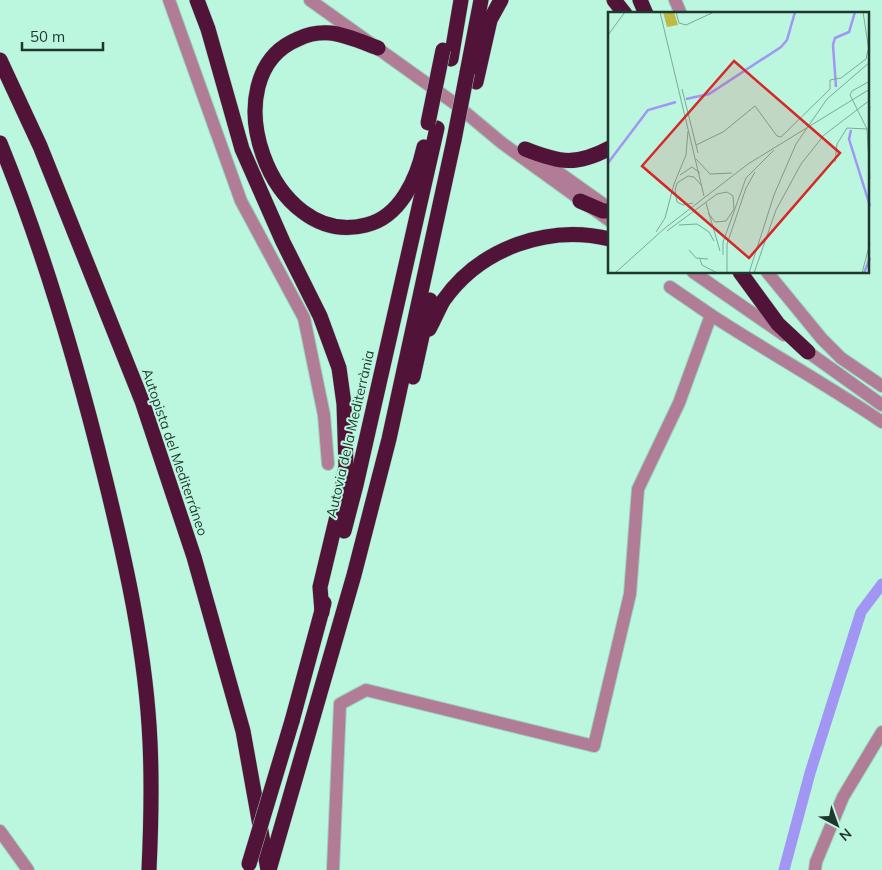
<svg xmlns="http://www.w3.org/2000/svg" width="882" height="870" viewBox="0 0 882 870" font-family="Mulish,sans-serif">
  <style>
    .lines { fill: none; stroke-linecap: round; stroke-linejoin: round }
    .canal { stroke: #a296f4; stroke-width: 11 }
    .minor-casing { stroke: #9cd0bc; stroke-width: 14 }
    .highway-casing { stroke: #9cd0bc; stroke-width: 16 }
    .minor { stroke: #b17c96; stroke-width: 12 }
    .highway { stroke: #511337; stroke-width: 15 }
    .highway-bridge-casing { stroke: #9cd0bc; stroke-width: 16; stroke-linecap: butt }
    .highway-bridge { stroke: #511337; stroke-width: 15 }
    .labels { text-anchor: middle; stroke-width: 4; stroke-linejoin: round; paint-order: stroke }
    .street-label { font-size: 14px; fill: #1f372e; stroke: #bbf6df }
    .inset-river { fill: none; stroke: #a296f4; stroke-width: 2.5 }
    .inset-road { fill: none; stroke: #7daa98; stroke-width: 1 }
    .view { fill: #d62828; fill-opacity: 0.15; stroke: #d62828; stroke-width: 2.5 }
    .inset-edge { fill: none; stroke: #1f372e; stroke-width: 2.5 }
  </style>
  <rect width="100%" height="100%" fill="#bbf6df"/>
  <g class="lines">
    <!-- canal -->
    <polyline class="canal" points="784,870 810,773 861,612 882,584"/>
    <!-- minor casing -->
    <g class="minor-casing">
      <g id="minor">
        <polyline points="169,0 241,201 304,318 324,415 328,464"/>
        <polyline points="310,0 454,103 502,143 610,221"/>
        <polyline points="675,0 681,14"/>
        <polyline points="534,155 610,209"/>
        <polyline points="693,272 784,335"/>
        <polyline points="767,272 822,339 841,358 882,386"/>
        <path d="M 711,315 C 768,352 826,384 882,422"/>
        <polyline points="801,347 882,405"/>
        <polyline points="0,831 28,870"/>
        <polyline points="333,870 340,704 366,690 594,746 630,594 638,489 679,403 711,315 670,287"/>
        <polyline points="815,870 816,862 843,797 882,732"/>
      </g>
    </g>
    <!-- highway casing -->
    <g class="highway-casing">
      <g id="highway">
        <polyline points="197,0 208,29 242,149 283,242 320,316 339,368 344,404 346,466 338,512 320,587 322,612"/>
        <polyline points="614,0 625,14"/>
        <polyline points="640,0 646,14"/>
        <path d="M 378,48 C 362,42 347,35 331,33 C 319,32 308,34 298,39 C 210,75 270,250 366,225 C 400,217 417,179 424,147"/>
        <polyline points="451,59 461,0"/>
        <polyline points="0,60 40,146 142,401 194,557 243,731 268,870"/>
        <polyline points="467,73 481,0"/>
        <polyline points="476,82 490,20 501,0"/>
        <path d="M 0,143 C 44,251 77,364 105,478 C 126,563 146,653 150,742 C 152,784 151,827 149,870"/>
        <path d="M 525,149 C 560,163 576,166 610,148"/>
        <polyline points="580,201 603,211 610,211"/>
        <polyline points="740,272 778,324 808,352"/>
        <path d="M 429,329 C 434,320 438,310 443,301 C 480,248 548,224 610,239"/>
        <polyline points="413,377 430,300"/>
        <polyline points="344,531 356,485 437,128"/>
        <polyline points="292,721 324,603"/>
        <polyline points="269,870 354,575 389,439 454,140"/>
      </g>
    </g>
    <!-- minor -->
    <use href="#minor" class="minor"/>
    <!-- highway -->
    <use href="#highway" class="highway"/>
    <!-- highway-bridge casing -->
    <g class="highway-bridge-casing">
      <g id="highway-bridge">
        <polyline points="428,123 443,50"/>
        <polyline points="454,140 467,73"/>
        <polyline points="249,864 292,721"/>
      </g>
    </g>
    <!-- highway-bridge -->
    <use href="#highway-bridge" class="highway-bridge"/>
  </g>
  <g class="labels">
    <!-- street labels -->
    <g class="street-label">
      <text transform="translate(350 434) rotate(-77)" y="5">Autovia de la Mediterrània</text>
      <text transform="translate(175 452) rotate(71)" y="5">Autopista del Mediterráneo</text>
    </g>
  </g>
  <!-- overview -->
  <g transform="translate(608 12)">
    <rect width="261" height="261" fill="#bbf6df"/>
    <path d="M 55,0 L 66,0 L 70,13 L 59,15 Z" fill="#bdbb46"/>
    <path class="inset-river" d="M 228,75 L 225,33 L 227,26 L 241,20 L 247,0M 78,87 L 101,82 L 173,35 L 179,28 L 187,0M 243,118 L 241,127 L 262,194M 0,151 L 40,98 L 68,90M 256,261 L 262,246"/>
    <path class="inset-road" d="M 52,0 L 96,184M 68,0 L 71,11 L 78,13 L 106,0M 255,0 L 261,39M 0,23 L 17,0M 262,69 L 244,79 L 242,83 L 259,117 L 262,167M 74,77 L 88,133M 260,119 L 262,94M 90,141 L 88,133 L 115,120 L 147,94 L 169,124 L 173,125 L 222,77 L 222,68 L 233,66 L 258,47 L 260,38M 88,147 L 102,162 L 124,161M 227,150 L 229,132 L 239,116 L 259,117M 72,163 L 84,155 L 92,161M 85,191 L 75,193 L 69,190 L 67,179 L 69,171 L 80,164 L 86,165 L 93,173M 98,191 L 112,239M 71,213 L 89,212 L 101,220 L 106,229M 59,219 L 109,182 L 119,180 L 125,184 L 126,197 L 118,209 L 107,210 L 100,201M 48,220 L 57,206 L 66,172 L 78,143 L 80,119M 81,238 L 88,246 L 100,247M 115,243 L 115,230 L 138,166 L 166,138M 92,247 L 94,253 L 109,261M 7,261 L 57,216 L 140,152 L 262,77M 119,261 L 119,232 L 138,176 L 147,160M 141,261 L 166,183 L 188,132 L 219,87 L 262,50M 146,261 L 168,198 L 193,152 L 216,123 L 262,88M 254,261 L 262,231"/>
    <path class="view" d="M 126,49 L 232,141 L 141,246 L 34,154 Z"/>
    <rect width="261" height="261" class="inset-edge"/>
  </g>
  <!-- north arrow -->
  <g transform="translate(837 825) rotate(139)" stroke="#bbf6df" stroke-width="4" paint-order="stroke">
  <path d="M0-4L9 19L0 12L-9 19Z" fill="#1f372e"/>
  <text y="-8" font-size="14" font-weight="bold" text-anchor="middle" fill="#1f372e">N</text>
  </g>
  <!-- scale -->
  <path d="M22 42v8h81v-8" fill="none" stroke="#1f372e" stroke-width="2.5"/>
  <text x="30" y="42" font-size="15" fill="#1f372e" stroke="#bbf6df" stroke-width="4" paint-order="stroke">50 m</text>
</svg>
